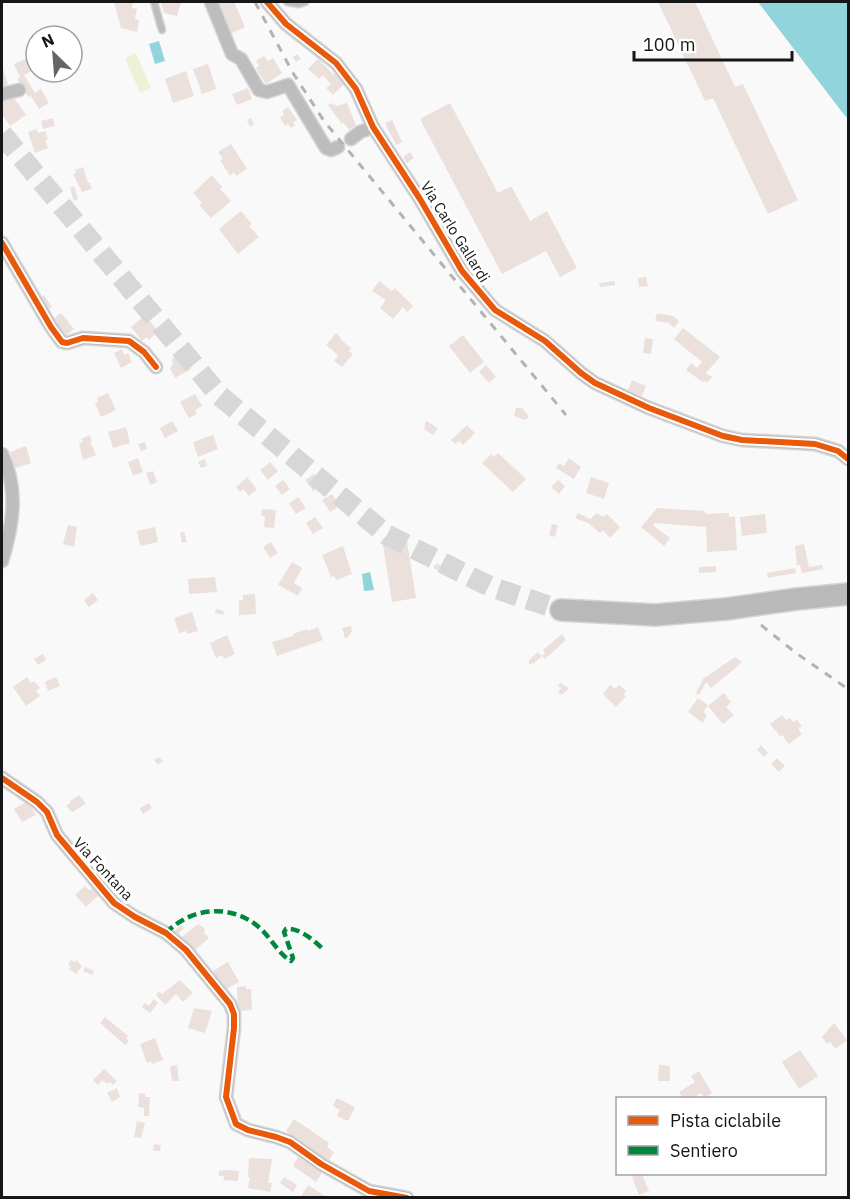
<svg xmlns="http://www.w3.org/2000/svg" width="850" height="1199" viewBox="0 0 850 1199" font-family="'IBM Plex Sans',sans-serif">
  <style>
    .green { fill: #eff1d7 }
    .water { fill: #91d4dc }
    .building { fill: #ebe0db }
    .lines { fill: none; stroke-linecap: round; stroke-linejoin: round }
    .highway-tunnel { stroke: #d7d7d8; stroke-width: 21; stroke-dasharray: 21 10; stroke-linecap: butt }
    .lane-casing { stroke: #d5d5d6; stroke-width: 9 }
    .street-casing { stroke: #d5d5d6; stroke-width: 15 }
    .highway-casing { stroke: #d5d5d6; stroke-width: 24 }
    .lane { stroke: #bdbdbd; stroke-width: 6 }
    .street { stroke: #bdbdbd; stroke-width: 12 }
    .highway { stroke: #b9b9ba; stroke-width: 21 }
    .rail { stroke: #b3b3b3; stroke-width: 3; stroke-dasharray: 8 8; stroke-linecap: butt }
    .highway-bridge-casing { stroke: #d5d5d6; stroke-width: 24; stroke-linecap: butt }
    .highway-bridge { stroke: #b9b9ba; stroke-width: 21 }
    .quiet { stroke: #00873e; stroke-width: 4.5; stroke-dasharray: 9 4.5; stroke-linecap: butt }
    .cycleway-casing { stroke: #fff; stroke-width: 10 }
    .cycleway { stroke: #e8590c; stroke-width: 6 }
    .labels { text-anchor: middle; stroke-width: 6; stroke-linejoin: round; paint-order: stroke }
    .street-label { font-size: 15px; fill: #161617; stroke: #fff }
  </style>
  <rect width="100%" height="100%" fill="#f9f9fa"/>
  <!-- green -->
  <polygon class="green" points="136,53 151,88 140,93 125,58"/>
  <!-- water -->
  <g class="water">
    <polygon points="758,2 848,2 848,119 842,112"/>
    <polygon points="159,41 165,61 155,64 149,44"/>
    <polygon points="370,572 374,590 364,591 362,574"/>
  </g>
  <!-- building -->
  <g class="building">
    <polygon points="114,2 133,2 132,8 137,9 135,19 139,20 137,32 121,28"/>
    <polygon points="161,2 181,3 177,16 164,13"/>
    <polygon points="222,2 234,2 245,27 228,35 215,5"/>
    <polygon points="658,2 695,2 735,87 743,84 798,200 768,214 713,98 705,101"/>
    <polygon points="297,54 301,59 296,62 293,57"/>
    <polygon points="31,56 34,63 29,66 32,71 24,75 35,93 41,89 49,103 39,109 30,95 28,97 17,79 20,77 14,64"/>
    <polygon points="264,56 268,61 273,58 282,73 266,84 256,68 259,66 256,61"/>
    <polygon points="318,59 334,75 337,72 346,82 333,95 326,88 331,84 323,75 319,79 308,69"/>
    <polygon points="208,64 216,89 202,94 193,69"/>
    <polygon points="2,66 8,84 2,87"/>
    <polygon points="186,71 194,96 173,103 165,79"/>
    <polygon points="248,88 252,99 237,105 232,94"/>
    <polygon points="12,95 26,115 10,126 2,114 2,102"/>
    <polygon points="331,103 337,106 347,103 356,125 349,130 344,123 342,124 328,105"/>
    <polygon points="450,103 498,193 511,186 530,221 547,211 577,268 560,277 546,251 502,274 420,119"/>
    <polygon points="288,107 297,120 293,122 295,125 291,128 288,124 285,126 280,117 284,115 282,111"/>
    <polygon points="53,118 55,126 43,129 41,121"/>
    <polygon points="251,118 254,124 250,127 247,120"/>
    <polygon points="392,120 402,142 396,145 385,123"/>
    <polygon points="36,129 38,133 45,131 48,139 45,140 48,148 35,153 28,132"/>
    <polygon points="5,133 8,141 5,143 8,152 2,154 2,135"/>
    <polygon points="231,144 247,169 236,176 234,172 230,176 220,160 223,159 218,152"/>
    <polygon points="410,152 414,158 407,163 403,157"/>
    <polygon points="83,167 88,183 90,183 92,189 82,192 73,174 76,173 75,170"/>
    <polygon points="212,175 222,187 220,189 231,201 211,218 199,205 202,203 193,193"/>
    <polygon points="74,186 78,199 74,201 70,188"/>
    <polygon points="241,211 252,224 249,226 259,237 238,254 219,229"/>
    <polygon points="646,277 648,286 639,287 638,278"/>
    <polygon points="379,281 392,291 395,288 413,306 407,312 403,307 393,319 380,308 386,300 372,291"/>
    <polygon points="615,281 615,285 600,287 599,283"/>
    <polygon points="44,295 52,307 45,312 37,300"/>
    <polygon points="61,313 74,329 61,339 52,320"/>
    <polygon points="657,313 673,316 679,321 674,328 669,323 655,321"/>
    <polygon points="145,315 158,331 149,340 147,337 142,341 131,327"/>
    <polygon points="683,328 720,357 706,373 712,377 708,382 701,381 686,370 691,363 697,368 702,362 674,339"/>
    <polygon points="336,333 341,338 340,339 351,348 349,351 353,354 342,367 334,361 338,355 326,345"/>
    <polygon points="463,335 484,362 470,373 449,346"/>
    <polygon points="645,338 653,339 651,354 643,353"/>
    <polygon points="122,349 124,355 128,353 132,362 121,368 114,353"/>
    <polygon points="182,354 191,369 175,378 170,369 173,363 171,360"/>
    <polygon points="486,365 496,377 489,383 479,372"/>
    <polygon points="632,380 646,386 642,396 628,390"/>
    <polygon points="108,393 116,410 101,417 95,403 98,402 97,398"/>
    <polygon points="195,394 202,406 195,410 197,414 189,418 180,402"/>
    <polygon points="516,408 522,408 529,417 525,420 514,416"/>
    <polygon points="172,421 178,431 165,438 160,428"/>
    <polygon points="426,421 438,428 433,435 424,429"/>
    <polygon points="467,425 475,433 463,445 459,441 455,444 451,440"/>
    <polygon points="126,427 130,443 113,448 108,432"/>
    <polygon points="90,435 92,441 90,441 96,455 83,460 79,444 83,442 81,439"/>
    <polygon points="213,435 218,449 198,457 193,442"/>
    <polygon points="145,442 147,449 141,451 138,444"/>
    <polygon points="26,446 31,463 15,468 10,452"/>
    <polygon points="297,451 306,463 297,470 288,459"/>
    <polygon points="498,453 526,479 513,492 482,463 491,454 494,457"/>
    <polygon points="138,458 143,472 133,476 128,462"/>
    <polygon points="569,458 581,467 574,479 556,468 559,463 564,466"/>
    <polygon points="205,459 207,466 201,468 198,462"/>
    <polygon points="270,462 278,471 268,480 260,470"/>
    <polygon points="153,471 157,482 150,485 146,473"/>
    <polygon points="314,474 322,485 313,491 305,480"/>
    <polygon points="247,477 257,489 249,496 243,489 240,492 236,487"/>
    <polygon points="591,477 609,483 604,499 586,493"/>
    <polygon points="283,480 290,489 282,495 275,486"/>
    <polygon points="558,480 565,486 559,494 551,487"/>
    <polygon points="332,494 340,506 330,512 322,500"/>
    <polygon points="298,497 306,508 296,514 289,504"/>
    <polygon points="657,508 705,511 705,514 729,513 729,517 735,516 737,550 707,552 706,527 654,523 654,526 670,538 664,546 641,527"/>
    <polygon points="262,509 276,510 274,528 264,527 265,516 261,516"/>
    <polygon points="578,513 590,519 597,513 603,517 607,514 620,527 610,538 603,530 600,533 588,523 575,518"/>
    <polygon points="765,514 767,533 742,536 740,517"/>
    <polygon points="315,517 323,528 313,534 306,523"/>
    <polygon points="552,524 558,525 555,537 549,535"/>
    <polygon points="68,525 77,527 74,547 63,544"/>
    <polygon points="155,527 158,542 140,546 137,531"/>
    <polygon points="184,532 187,542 182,543 180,533"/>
    <polygon points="271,542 278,553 270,558 263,547"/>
    <polygon points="407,542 416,598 392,602 383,545"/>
    <polygon points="804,544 809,567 822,565 823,569 802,573 800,565 797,565 795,546"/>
    <polygon points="343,546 352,574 336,580 334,576 331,577 322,555"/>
    <polygon points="292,562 302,568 294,583 302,588 298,596 278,585"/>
    <polygon points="437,563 442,567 438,571 433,567"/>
    <polygon points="716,566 716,572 699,573 699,567"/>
    <polygon points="795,568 796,573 768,578 767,573"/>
    <polygon points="215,577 217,592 189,594 188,579"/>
    <polygon points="93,593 98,600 89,607 84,600"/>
    <polygon points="255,594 256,614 239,615 239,600 243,600 243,595"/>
    <polygon points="216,609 224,611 223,615 215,613"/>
    <polygon points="192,612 198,631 187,634 186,631 179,633 174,618"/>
    <polygon points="351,626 352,631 348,637 345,638 342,628"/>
    <polygon points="318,627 323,640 277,656 272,642 293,636 293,634 307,629 308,631"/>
    <polygon points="562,634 566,640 545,659 542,656 545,653 543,650"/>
    <polygon points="227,635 235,654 224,659 222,655 216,658 210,643"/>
    <polygon points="538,652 542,656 533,664 532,663 529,665 529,660"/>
    <polygon points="43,654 46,660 38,665 34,659"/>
    <polygon points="735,657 742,662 738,666 711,688 706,682 699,695 696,693 703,679"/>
    <polygon points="27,677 31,683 34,681 40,688 36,691 40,696 26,706 13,687"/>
    <polygon points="56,677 60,686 48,691 45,682"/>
    <polygon points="560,683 569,688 562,695 558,692 561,688 558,686"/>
    <polygon points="610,685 615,689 619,685 626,691 624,695 626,696 616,707 603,694"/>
    <polygon points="724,693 731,702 726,707 734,715 723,724 708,706"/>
    <polygon points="698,698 708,705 703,712 707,715 703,723 688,712"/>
    <polygon points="782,715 786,720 790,718 793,722 797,720 802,726 798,729 802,734 789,744 782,735 780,736 770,724"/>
    <polygon points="761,745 768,753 764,757 757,750"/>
    <polygon points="159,757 163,761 158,765 154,760"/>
    <polygon points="777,758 785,766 779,772 771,764"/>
    <polygon points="79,795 86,804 72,812 66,806 71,802 70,801"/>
    <polygon points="28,801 36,815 22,822 14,809"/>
    <polygon points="149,803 152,808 143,814 140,808"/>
    <polygon points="85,886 90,891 92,888 99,895 86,907 75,895"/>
    <polygon points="198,924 205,929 204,933 209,938 194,951 182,937"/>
    <polygon points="181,925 184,928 177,935 172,933"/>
    <polygon points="71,960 75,962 76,960 82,966 76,974 69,969 71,967 68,965"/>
    <polygon points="228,962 239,982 224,990 213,971"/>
    <polygon points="85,967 94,971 92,975 83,971"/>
    <polygon points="180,980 193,993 183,1002 176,994 165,1005 156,995 159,991 162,994"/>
    <polygon points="246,986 246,989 251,989 252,1010 238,1011 237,987"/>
    <polygon points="154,999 158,1003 150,1013 142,1007 145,1003 149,1006"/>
    <polygon points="194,1008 212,1011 205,1033 188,1028"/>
    <polygon points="105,1017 128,1036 126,1038 129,1041 125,1045 100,1023"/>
    <polygon points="834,1023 847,1040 835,1049 830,1042 827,1044 822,1037"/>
    <polygon points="155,1038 163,1060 152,1064 151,1061 147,1063 140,1044"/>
    <polygon points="800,1050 818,1076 799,1089 782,1062"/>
    <polygon points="177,1065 179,1081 172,1081 170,1066"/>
    <polygon points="659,1065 670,1066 670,1081 658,1081"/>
    <polygon points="104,1069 117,1081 113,1085 110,1082 108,1084 102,1080 98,1085 93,1080"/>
    <polygon points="699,1071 712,1093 704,1098 701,1093 692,1098 683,1098 679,1092 695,1082 691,1076"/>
    <polygon points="117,1088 120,1097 112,1102 107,1093"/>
    <polygon points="139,1093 145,1094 145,1097 150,1097 149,1116 144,1116 144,1108 138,1107"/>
    <polygon points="337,1098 355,1107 348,1121 337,1116 340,1110 333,1106"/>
    <polygon points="294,1119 329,1143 327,1147 334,1152 328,1162 302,1145 286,1131"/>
    <polygon points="137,1121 145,1123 141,1138 134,1137"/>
    <polygon points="154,1144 161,1145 160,1151 153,1151"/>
    <polygon points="298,1157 322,1173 316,1182 293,1166"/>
    <polygon points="249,1158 272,1159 268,1183 272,1183 270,1192 248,1188 250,1177 248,1177"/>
    <polygon points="225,1170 239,1171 238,1181 223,1180 224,1176 219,1176 219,1171"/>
    <polygon points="640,1174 642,1174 649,1191 639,1195 632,1177"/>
    <polygon points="284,1177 297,1185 293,1192 280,1183"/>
    <polygon points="308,1185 328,1198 300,1198"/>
  </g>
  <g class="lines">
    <!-- highway-tunnel -->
    <polyline class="highway-tunnel" points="2,134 219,395 387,535 491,587 561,610"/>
    <!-- lane casing -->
    <g class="lane-casing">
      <g id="lane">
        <polyline points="154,2 162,30"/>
        <polyline points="287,2 299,4 305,2"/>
      </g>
    </g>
    <!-- street casing -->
    <g class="street-casing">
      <g id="street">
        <polyline points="211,2 232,54 241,59 259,90 267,92 288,85 326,148 331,150 338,147"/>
        <polyline points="267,2 286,24 336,63 356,89 373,127 420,199 462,271 495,310 545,341 581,373 595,383 649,408 723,436 742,440 815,444 838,451 848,459"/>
        <polyline points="2,94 19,90"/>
        <polyline points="351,139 360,132 373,127"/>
        <polyline points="2,243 51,327 62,342 67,343 83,338 129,341 144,352 156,367"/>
        <path d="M 2,454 C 19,490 13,525 2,561"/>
        <polyline points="2,778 37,802 47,812 57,835 114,903 135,917 166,933 186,950 230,1004 234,1014 234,1028 226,1097 236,1124 248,1130 276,1137 290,1142 321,1164 369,1191 407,1198"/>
      </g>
    </g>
    <!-- highway casing -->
    <g class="highway-casing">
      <polyline id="highway" points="561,610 655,615 726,609"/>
    </g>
    <!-- lane -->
    <use href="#lane" class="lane"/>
    <!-- street -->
    <use href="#street" class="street"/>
    <!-- highway -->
    <use href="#highway" class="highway"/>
    <!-- rail -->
    <g class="rail">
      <polyline points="255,2 293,73 324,121 566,415"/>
      <polyline points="761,625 796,653 848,689"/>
    </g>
    <!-- highway-bridge casing -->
    <g class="highway-bridge-casing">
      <polyline id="highway-bridge" points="726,609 797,599 848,594"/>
    </g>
    <!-- highway-bridge -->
    <use href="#highway-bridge" class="highway-bridge"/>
    <!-- quiet -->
    <path class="quiet" d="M 166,933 C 192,906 234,903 262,930 C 272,940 279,954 291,961 L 293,958 L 284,932 L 286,929 C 299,927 316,942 324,950"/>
    <!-- cycleway casing -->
    <g class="cycleway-casing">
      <g id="cycleway">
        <polyline points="267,2 286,24 336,63 356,89 373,127 420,199 462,271 495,310 545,341 581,373 595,383 649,408 723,436 742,440 815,444 838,451 848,459"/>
        <polyline points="2,243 51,327 62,342 67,343 83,338 129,341 144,352 156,367"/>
        <polyline points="2,778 37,802 47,812 57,835 114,903 135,917 166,933 186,950 230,1004 234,1014 234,1028 226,1097 236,1124 248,1130 276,1137 290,1142 321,1164 369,1191 407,1198"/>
      </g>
    </g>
    <!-- cycleway -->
    <use href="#cycleway" class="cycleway"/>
  </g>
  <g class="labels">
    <!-- street labels -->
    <g class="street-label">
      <text transform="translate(455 232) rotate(58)" y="5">Via Carlo Gallardi</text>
      <text transform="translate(103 869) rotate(47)" y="5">Via Fontana</text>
    </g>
  </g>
  <!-- border -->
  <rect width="850" height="1199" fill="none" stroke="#161617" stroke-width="6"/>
  <!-- legend -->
  <rect x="616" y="1097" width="210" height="78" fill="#ffffff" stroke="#a2a2a2" stroke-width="1.5"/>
  <rect x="628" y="1116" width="30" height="9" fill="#e8590c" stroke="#a2a2a2" stroke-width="1.5"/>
  <text x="670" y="1127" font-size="18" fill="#161617">Pista ciclabile</text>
  <rect x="628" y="1146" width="30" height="9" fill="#00873e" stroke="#a2a2a2" stroke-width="1.5"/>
  <text x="670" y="1157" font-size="18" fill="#161617">Sentiero</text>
  <!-- north arrow -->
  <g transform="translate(54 54) rotate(335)"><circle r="28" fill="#ffffff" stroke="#a2a2a2" stroke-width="1.5"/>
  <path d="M0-4.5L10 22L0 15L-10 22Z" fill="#656566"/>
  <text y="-9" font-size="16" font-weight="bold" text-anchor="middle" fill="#161617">N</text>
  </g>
  <!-- scale -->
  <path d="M634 51v9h158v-9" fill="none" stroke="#161617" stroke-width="3"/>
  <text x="643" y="51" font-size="18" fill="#161617" stroke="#ffffff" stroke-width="4.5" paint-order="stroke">100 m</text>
</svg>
